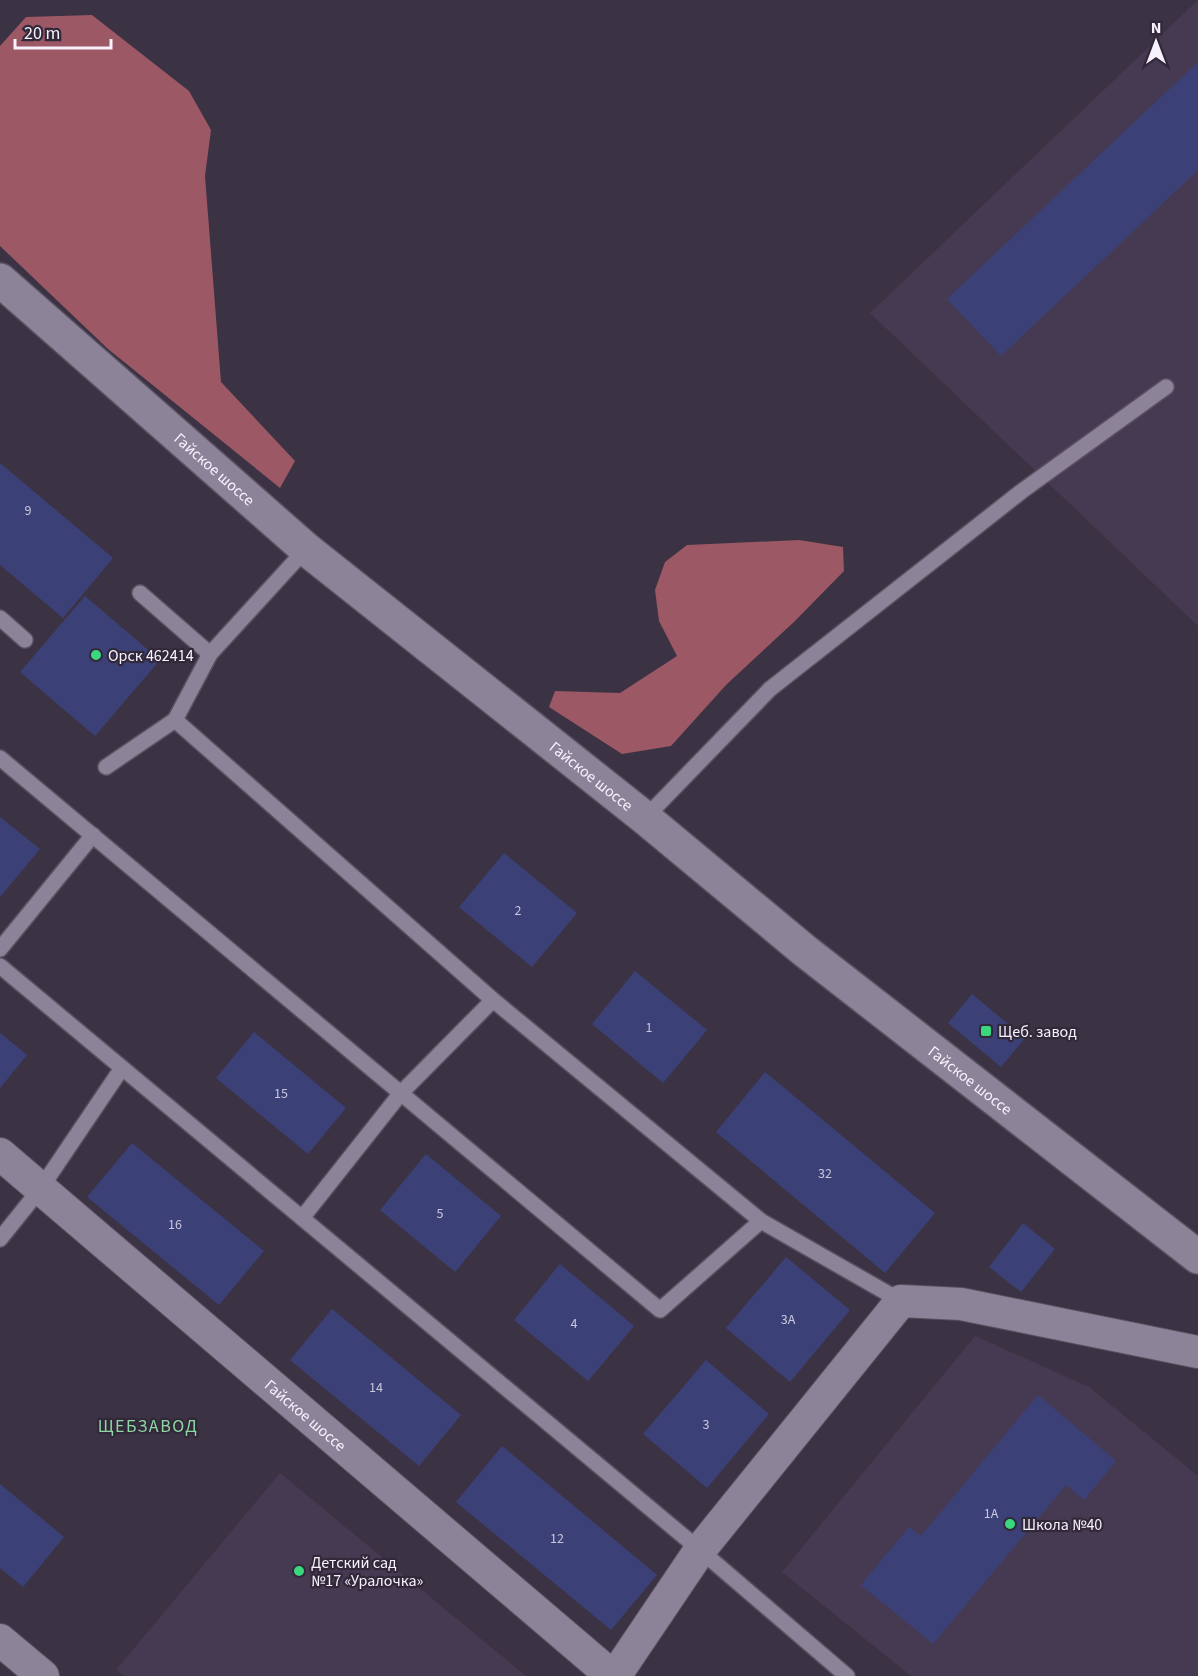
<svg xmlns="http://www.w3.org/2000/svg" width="1198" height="1676" viewBox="0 0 1198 1676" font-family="'Source Sans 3',sans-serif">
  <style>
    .built { fill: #463a52 }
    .forest { fill: #9c5864 }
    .building { fill: #3b4177 }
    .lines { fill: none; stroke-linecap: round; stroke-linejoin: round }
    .lane-casing { stroke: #595161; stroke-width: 18 }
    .street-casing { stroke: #595161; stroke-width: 34 }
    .secondary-casing { stroke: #595161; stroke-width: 36 }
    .lane { stroke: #8d8398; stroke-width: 15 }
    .street { stroke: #8d8398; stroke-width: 32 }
    .secondary { stroke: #8d8398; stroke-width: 33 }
    .poi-dot { fill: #3ad77f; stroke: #312839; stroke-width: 2 }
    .labels { text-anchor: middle; stroke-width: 4.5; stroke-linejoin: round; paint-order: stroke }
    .number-label { font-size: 14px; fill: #c8c5dc }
    .street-label { font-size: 16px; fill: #f7f1fd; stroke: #312839 }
    .poi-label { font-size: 16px; fill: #f7f1fd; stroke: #312839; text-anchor: start }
    .neighbourhood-label { font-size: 18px; letter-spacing: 1.5px; fill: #8fd6a5; stroke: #312839 }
  </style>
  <rect width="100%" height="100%" fill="#3b3244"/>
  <!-- built -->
  <g class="built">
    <polygon points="1198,0 1198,626 870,313"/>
    <polygon points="975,1336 1089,1387 1198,1476 1198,1676 911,1676 782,1572"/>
    <polygon points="280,1473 526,1676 124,1676 116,1670"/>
  </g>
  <!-- forest -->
  <g class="forest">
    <polygon points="92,15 189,91 211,130 205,176 221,382 295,461 280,488 108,349 0,246 0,46 26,17"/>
    <polygon points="799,540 843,547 844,571 795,621 726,685 671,746 622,754 549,707 555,691 620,693 677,656 659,621 655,590 665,562 687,545"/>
  </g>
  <!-- building -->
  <g class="building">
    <polygon points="1198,62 1198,170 1001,356 947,299"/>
    <polygon points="0,463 113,558 63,618 0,565"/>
    <polygon points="85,596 160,660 95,736 20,672"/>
    <polygon points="0,817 40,849 0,897"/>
    <polygon points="504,853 577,913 532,967 459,907"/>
    <polygon points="635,971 707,1030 663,1083 592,1024"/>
    <polygon points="972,994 1025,1038 1001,1067 948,1023"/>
    <polygon points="254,1032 346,1108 308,1154 216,1078"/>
    <polygon points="0,1033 27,1055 0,1088"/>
    <polygon points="765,1072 935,1213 885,1273 716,1132"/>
    <polygon points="132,1143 264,1251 219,1305 87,1197"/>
    <polygon points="426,1154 501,1216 455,1272 380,1210"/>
    <polygon points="1023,1223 1055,1249 1021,1292 989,1267"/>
    <polygon points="786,1257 850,1310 790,1382 726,1328"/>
    <polygon points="560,1264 634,1326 588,1381 514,1320"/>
    <polygon points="332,1309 461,1415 419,1466 290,1360"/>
    <polygon points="706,1360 769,1414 707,1488 643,1434"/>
    <polygon points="1038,1395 1116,1461 1084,1500 1066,1485 933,1644 861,1585 909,1527 921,1536"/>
    <polygon points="502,1446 657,1575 611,1630 456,1502"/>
    <polygon points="0,1484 64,1537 23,1587 0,1568"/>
  </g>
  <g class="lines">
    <!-- lane casing -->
    <g class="lane-casing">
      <g id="lane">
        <polyline points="140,593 210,654 306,549"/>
        <polyline points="0,618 25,640"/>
        <polyline points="175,720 493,1000 761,1221 901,1301"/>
        <polyline points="0,758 660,1310 761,1221"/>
        <polyline points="106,767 175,720 210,654"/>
        <polyline points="645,818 770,689 1022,491 1166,387"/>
        <polyline points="0,949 93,835"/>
        <polyline points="0,966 700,1550 847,1676"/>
        <polyline points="302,1218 401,1093 493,1000"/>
        <polyline points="0,1239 41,1188 122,1068"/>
      </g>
    </g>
    <!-- street casing -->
    <g class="street-casing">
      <g id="street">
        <path id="s1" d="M 0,1154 L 612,1676"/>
        <polyline points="0,1640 43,1676"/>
        <polyline points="615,1676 700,1550 901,1301 961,1304 1198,1352"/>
      </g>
    </g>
    <!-- secondary casing -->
    <g class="secondary-casing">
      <g id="secondary">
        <path id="s2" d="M 0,280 L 306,549 L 645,818 L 805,951 L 1198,1257"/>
      </g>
    </g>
    <!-- lane -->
    <use href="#lane" class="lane"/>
    <!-- street -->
    <use href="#street" class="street"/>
    <!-- secondary -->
    <use href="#secondary" class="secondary"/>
  </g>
  <!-- markers -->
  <g class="poi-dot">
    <circle cx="96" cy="655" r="6"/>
    <rect x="980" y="1025" width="12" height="12" rx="3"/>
    <circle cx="1010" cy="1524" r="6"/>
    <circle cx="299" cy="1571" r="6"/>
  </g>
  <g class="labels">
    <!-- number labels -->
    <g class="number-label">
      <text x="28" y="515">9</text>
      <text x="518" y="915">2</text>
      <text x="649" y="1032">1</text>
      <text x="281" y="1098">15</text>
      <text x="825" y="1178">32</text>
      <text x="440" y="1218">5</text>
      <text x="175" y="1229">16</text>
      <text x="788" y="1324">3А</text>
      <text x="574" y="1328">4</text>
      <text x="376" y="1392">14</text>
      <text x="706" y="1429">3</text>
      <text x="991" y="1518">1А</text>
      <text x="557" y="1543">12</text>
    </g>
    <!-- street labels -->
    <g class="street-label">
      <text dy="6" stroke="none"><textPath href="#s2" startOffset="286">Гайское шоссе</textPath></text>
      <text dy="6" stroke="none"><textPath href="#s2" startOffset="772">Гайское шоссе</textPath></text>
      <text dy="6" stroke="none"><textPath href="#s2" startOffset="1258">Гайское шоссе</textPath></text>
      <text dy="6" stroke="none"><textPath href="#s1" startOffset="402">Гайское шоссе</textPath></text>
    </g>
    <!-- poi labels -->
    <g class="poi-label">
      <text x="108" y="661">Орск 462414</text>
      <text x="998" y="1037">Щеб. завод</text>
      <text x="1022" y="1530">Школа №40</text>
      <text x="311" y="1568">Детский сад<tspan x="311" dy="18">№17 «Уралочка»</tspan></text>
    </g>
    <!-- neighbourhood labels -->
    <g class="neighbourhood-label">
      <text x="148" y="1432">ЩЕБЗАВОД</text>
    </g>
  </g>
  <!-- north arrow -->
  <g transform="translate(1156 42)" stroke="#312839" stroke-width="4.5" paint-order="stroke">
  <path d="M0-4.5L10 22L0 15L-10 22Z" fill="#f7f1fd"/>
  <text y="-9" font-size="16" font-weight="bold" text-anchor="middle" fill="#f7f1fd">N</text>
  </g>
  <!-- scale -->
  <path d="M15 39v9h96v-9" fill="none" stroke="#f7f1fd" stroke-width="3"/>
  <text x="24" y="39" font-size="18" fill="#f7f1fd" stroke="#312839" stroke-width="4.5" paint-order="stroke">20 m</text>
</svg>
